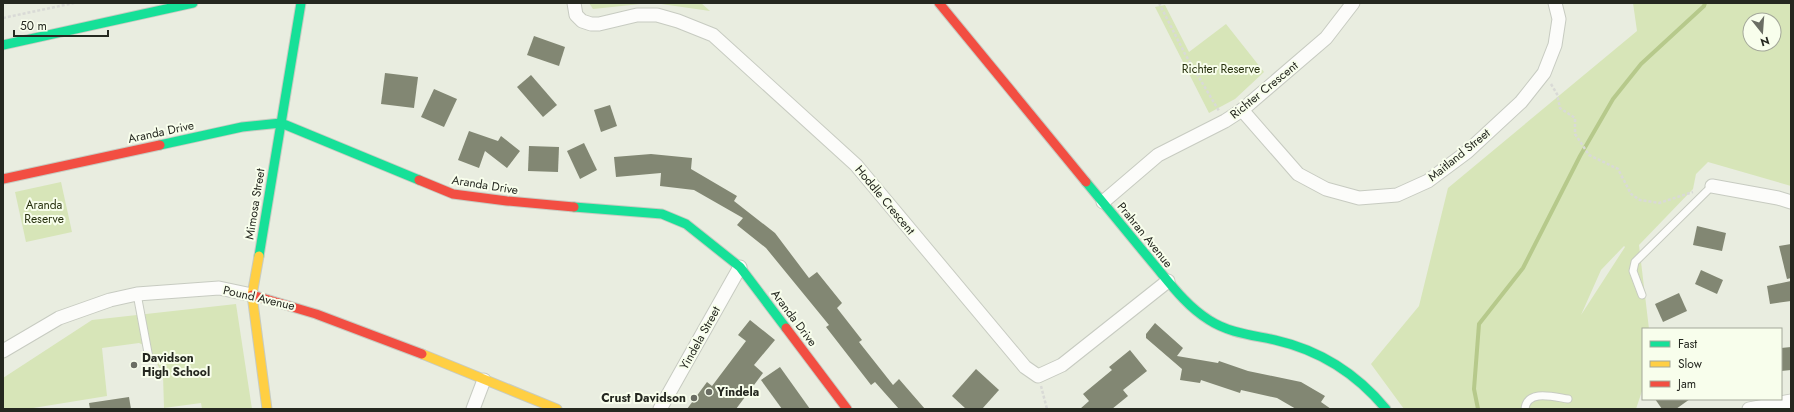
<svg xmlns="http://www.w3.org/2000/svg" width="1794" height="412" viewBox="0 0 1794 412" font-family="Jost,sans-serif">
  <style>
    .green { fill: #d7e5b8; fill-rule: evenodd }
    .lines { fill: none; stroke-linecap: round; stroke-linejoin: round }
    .stream { stroke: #b6c98b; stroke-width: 4 }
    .building { fill: #828773 }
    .lane-casing { stroke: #c7cbc1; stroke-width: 9 }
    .street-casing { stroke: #c7cbc1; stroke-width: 15 }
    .fast-casing { stroke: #c7cbc1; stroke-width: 11 }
    .slow-casing { stroke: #c7cbc1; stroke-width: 11 }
    .jam-casing { stroke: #c7cbc1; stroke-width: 11 }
    .path { stroke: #d9dad6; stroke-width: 2.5; stroke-dasharray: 3 2; stroke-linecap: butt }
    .lane { stroke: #fcfcfa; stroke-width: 7 }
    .street { stroke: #fcfcfa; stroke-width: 13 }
    .fast { stroke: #16e098; stroke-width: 9 }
    .slow { stroke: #ffcf43; stroke-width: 9 }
    .jam { stroke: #f24e42; stroke-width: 9 }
    .poi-dot { fill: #6a6d63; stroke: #f8feec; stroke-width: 1.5 }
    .labels { text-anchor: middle; stroke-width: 4; stroke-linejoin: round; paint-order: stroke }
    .park-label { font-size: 12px; fill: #27310e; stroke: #f8feec }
    .street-label { font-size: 12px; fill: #252820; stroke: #f8feec }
    .poi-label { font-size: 12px; font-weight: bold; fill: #252820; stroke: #f8feec; text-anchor: start }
  </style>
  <rect width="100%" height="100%" fill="#e9ede0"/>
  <!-- green -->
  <g class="green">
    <polygon points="589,3 650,3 593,9"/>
    <polygon points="654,3 701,3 710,11"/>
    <path d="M 1633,3 L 1791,3 L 1791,186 L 1708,162 L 1696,174 L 1693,189 L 1639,245 L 1649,329 L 1643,329 L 1643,388 L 1636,409 L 1404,409 L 1371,364 L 1419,306 L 1448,188 L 1637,31 ZM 1750,20 L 1774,20 L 1774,44 L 1750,44 ZM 1624,246 L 1625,247 L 1581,315 L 1601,270 Z"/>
    <polygon points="1165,5 1189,52 1226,24 1264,72 1235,99 1209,113 1155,7"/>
    <polygon points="61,182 72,232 26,242 15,192"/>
    <polygon points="236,304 252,409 202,409 201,403 164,408 163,375 148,347 139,343 102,348 107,396 27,409 3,409 3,378 92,320"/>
  </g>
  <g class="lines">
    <!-- stream -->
    <polyline class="stream" points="1478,409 1474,389 1479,324 1523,268 1580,156 1613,99 1641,64 1704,6 1705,3"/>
  </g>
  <!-- building -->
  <g class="building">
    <polygon points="534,36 565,47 559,66 527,55"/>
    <polygon points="385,73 418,77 414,108 381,104"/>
    <polygon points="531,75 557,105 543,117 517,87"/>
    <polygon points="434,89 457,99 444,127 421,117"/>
    <polygon points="610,105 617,126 601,132 594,110"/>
    <polygon points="469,131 498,141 501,136 520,151 507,168 485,151 479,168 458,160"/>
    <polygon points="584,143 597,170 580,179 567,151"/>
    <polygon points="529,146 559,147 558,172 528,171"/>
    <polygon points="651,154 692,158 691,169 737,196 734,201 775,233 809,278 817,272 842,303 837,308 862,340 859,342 893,385 899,379 925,409 899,409 875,382 871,385 826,327 829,325 766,248 737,225 743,218 694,190 660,186 661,173 616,177 614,157"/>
    <polygon points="1697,226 1726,233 1722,251 1693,245"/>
    <polygon points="1791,244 1791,278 1787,279 1779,246"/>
    <polygon points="1701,270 1723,280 1717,294 1695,284"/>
    <polygon points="1791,281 1791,301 1770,304 1767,286"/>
    <polygon points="1679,293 1687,311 1663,322 1655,304"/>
    <polygon points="750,320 775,340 754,365 763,373 736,409 687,409 707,382 712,386 746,341 738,335"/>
    <polygon points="1155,323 1183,348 1177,356 1218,363 1219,361 1248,371 1301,382 1325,396 1321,402 1331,409 1296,409 1277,398 1241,390 1240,393 1201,380 1200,383 1180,380 1182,369 1146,338 1146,334"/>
    <polygon points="1791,347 1791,370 1781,371 1781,348"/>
    <polygon points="1130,350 1147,371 1123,390 1128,396 1112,409 1080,409 1089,401 1083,394 1112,370 1109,367"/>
    <polygon points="780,367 810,409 782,409 761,380"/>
    <polygon points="976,369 999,390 982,409 966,409 952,396"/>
    <polygon points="129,397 131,409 90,409 89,403"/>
    <polygon points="1655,399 1690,399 1676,409 1662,409"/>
  </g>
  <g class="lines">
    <!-- lane casing -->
    <g class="lane-casing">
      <g id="lane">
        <polyline points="137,294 149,358"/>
        <polyline points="1642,295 1633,271 1635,262 1712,186"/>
        <path d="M 1525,409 C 1527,389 1554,397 1568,399"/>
      </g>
    </g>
    <!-- street casing -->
    <g class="street-casing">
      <g id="street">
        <polyline points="574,3 576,15 582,21 591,24 599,24 637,15 657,15 678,21 713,35 856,165 1025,367 1038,376 1062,365 1168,281"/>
        <polyline points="1242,110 1298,174 1326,189 1359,198 1397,195 1428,181 1467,152 1521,102 1544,73 1555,45 1559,19 1555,3"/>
        <polyline points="1712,186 1778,198 1791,202"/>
        <polyline points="1103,202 1158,155 1225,121 1242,110 1326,38 1353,3"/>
        <polyline points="3,351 59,318 110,300 137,294 219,288 252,295"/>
        <polyline points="473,409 484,380"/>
        <polyline points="660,409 740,267"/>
        <polyline points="1749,409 1791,401"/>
      </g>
    </g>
    <!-- fast casing -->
    <g class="fast-casing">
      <g id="fast">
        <polyline points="3,45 193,3"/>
        <polyline points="160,145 242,127 281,123 419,180"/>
        <path d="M 1086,182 C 1108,209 1130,235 1152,262 C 1169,282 1186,306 1209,320 C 1229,333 1252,335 1275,340 C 1319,350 1357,374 1386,409"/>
        <polyline points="574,207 662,214 686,224 740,267 786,328"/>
        <polyline points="259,256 301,3"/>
      </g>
    </g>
    <!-- slow casing -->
    <g class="slow-casing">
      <g id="slow">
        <polyline points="259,256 252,295 267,409"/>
        <polyline points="422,354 557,409"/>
      </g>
    </g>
    <!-- jam casing -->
    <g class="jam-casing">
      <g id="jam">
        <polyline points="939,3 1086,182"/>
        <polyline points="3,179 160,145"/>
        <polyline points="419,180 453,194 507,201 574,207"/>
        <polyline points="252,295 316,314 422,354"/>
        <polyline points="786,328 847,409"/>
      </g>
    </g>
    <!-- path -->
    <g class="path">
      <polyline points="1159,3 1185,54 1219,111"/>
      <polyline points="3,18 74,3"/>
      <polyline points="1551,84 1557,94 1560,108 1575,118 1575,134 1589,155 1618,169 1631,194 1640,200 1659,203 1693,192"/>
      <polyline points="1041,386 1047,409"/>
    </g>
    <!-- lane -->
    <use href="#lane" class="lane"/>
    <!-- street -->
    <use href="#street" class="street"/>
    <!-- fast -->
    <use href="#fast" class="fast"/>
    <!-- slow -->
    <use href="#slow" class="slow"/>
    <!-- jam -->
    <use href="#jam" class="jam"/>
  </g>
  <!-- markers -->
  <g class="poi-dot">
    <circle cx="134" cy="365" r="4"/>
    <circle cx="709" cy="392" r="4"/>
    <circle cx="694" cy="398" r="4"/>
  </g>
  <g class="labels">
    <!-- park labels -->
    <g class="park-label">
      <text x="1221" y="73">Richter Reserve</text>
      <text x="44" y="209">Aranda<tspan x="44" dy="14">Reserve</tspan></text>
    </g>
    <!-- street labels -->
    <g class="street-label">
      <text transform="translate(1264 90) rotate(-39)" y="4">Richter Crescent</text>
      <text transform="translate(161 132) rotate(-12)" y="4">Aranda Drive</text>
      <text transform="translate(1459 155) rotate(-39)" y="4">Maitland Street</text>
      <text transform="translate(485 185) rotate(9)" y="4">Aranda Drive</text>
      <text transform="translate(885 200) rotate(50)" y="4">Hoddle Crescent</text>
      <text transform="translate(255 204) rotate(-81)" y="4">Mimosa Street</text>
      <text transform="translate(1145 235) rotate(51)" y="4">Prahran Avenue</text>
      <text transform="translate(259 298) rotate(13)" y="4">Pound Avenue</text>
      <text transform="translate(794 318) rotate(53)" y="4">Aranda Drive</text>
      <text transform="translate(700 338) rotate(-61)" y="4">Yindela Street</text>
    </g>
    <!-- poi labels -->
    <g class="poi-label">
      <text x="142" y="362">Davidson<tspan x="142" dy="14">High School</tspan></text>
      <text x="717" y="396">Yindela</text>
      <text x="686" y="402" text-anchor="end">Crust Davidson</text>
    </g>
  </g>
  <!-- border -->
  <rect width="1794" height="412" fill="none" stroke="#252820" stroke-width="8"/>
  <!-- legend -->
  <rect x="1642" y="328" width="140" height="72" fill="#f8feec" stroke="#a4a89a"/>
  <rect x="1650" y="341" width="20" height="6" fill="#16e098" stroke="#a4a89a"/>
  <text x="1678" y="348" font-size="12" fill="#252820">Fast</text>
  <rect x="1650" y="361" width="20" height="6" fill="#ffcf43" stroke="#a4a89a"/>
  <text x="1678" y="368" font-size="12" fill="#252820">Slow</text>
  <rect x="1650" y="381" width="20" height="6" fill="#f24e42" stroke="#a4a89a"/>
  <text x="1678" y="388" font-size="12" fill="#252820">Jam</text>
  <!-- north arrow -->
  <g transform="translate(1762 32) rotate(163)"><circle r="19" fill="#f8feec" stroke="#a4a89a"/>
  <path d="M0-3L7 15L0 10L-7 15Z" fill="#6a6d63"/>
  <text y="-6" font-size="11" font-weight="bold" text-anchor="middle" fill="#252820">N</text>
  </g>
  <!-- scale -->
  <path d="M14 30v6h94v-6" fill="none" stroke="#252820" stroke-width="2"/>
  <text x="20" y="30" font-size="12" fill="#252820" stroke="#f8feec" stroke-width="3" paint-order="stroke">50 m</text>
</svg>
